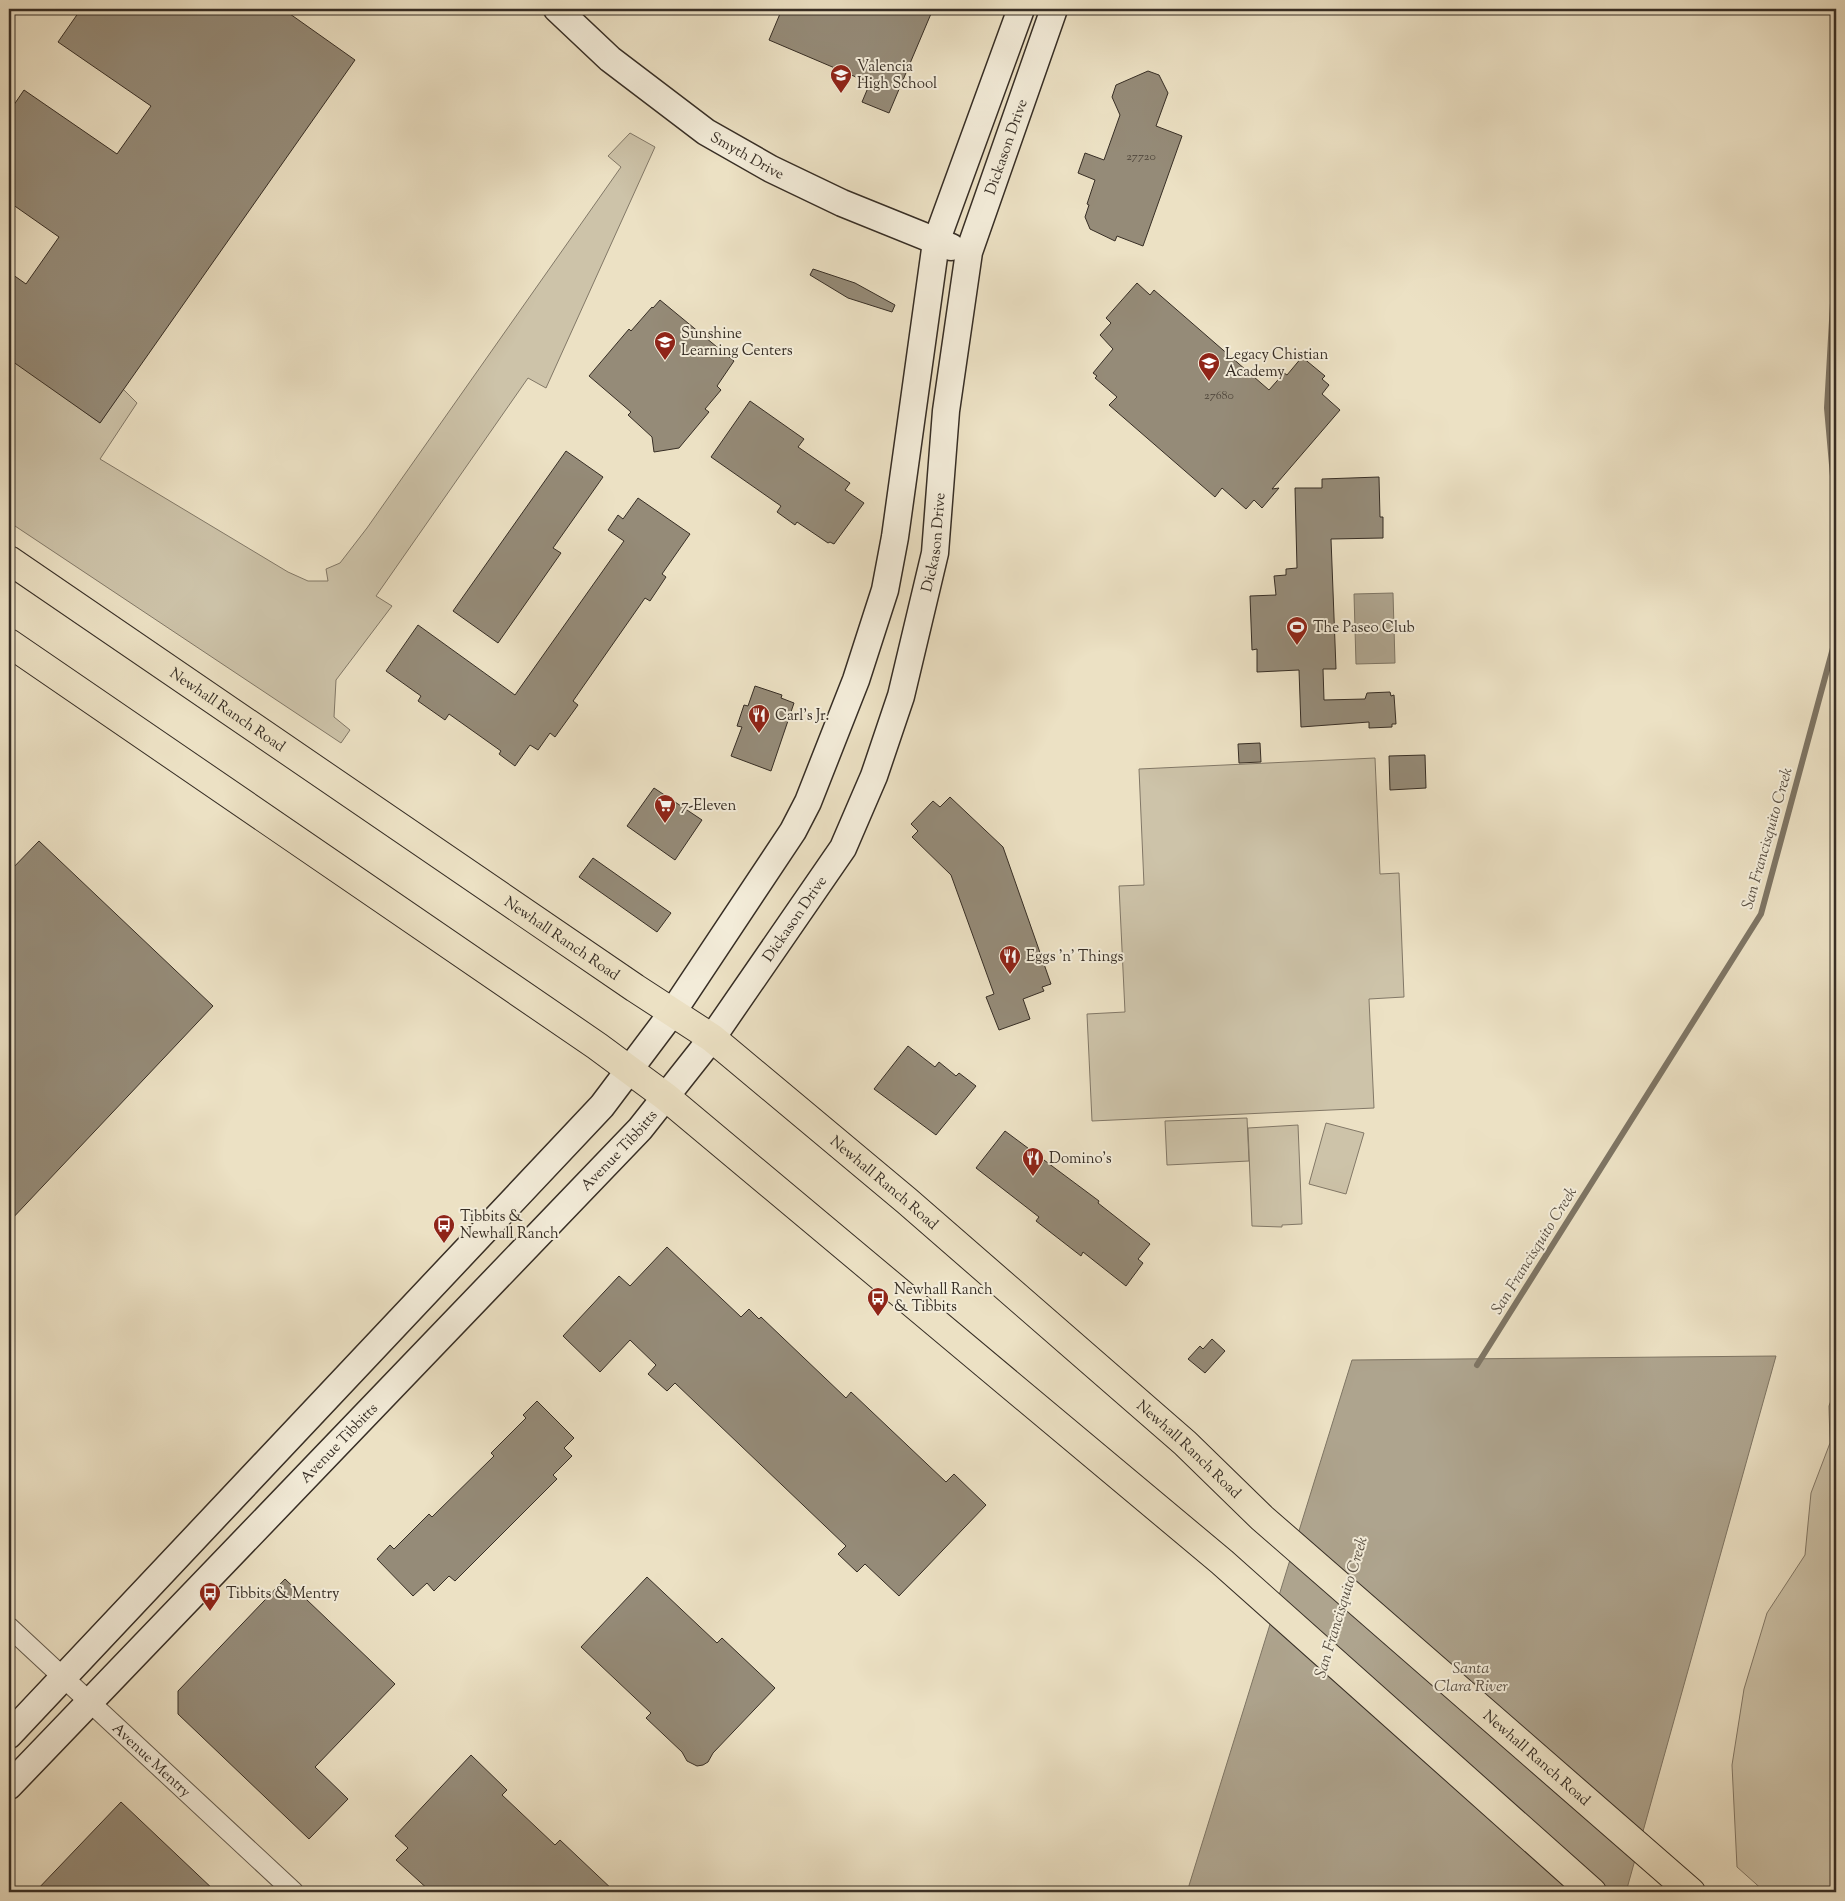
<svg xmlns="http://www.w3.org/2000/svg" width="1845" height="1901" viewBox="0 0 1845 1901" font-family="'Sorts Mill Goudy',serif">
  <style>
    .green { fill: #cdc3a9; stroke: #827867 }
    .water { fill: #aea48e; stroke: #7e7564 }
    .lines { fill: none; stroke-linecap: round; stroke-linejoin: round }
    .stream { stroke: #7e7564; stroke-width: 6 }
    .building { fill: #958b78; stroke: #372e25 }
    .street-casing { stroke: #645b4d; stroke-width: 21 }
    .secondary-casing { stroke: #372e25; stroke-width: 29 }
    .primary-casing { stroke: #372e25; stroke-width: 30 }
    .street { stroke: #f3ecd9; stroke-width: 19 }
    .secondary { stroke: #f3ecd9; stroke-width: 26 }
    .primary { stroke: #ece1c4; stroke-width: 28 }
    .labels { text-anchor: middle; stroke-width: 4; stroke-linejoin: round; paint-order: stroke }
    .number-label { font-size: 12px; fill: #4e453a }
    .poi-label { font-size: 15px; fill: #372e25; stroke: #f3ecd9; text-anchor: start }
    .street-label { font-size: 15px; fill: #372e25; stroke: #f3ecd9 }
    .water-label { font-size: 16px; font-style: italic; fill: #5b5144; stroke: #f3ecd9 }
  </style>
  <rect width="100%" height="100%" fill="#ece1c4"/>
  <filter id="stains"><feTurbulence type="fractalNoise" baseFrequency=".004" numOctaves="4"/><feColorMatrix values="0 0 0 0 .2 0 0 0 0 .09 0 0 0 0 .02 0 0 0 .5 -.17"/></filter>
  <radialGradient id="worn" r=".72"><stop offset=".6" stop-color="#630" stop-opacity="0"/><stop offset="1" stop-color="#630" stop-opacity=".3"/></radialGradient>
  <!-- green -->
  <g class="green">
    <polygon points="630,133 655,147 546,388 528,378 376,596 392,606 336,680 334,717 350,730 341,743 9,522 9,357 100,423 123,389 137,403 100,459 288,572 308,581 328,581 326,569 340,563 367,528 621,167 608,156"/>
    <polygon points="1375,758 1380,874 1399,873 1404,997 1369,999 1374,1108 1092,1121 1087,1014 1125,1012 1119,886 1144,885 1139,769"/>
    <polygon points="1247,1118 1249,1161 1167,1165 1165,1121"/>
    <polygon points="1326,1123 1364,1133 1346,1194 1309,1184"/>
    <polygon points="1298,1125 1302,1224 1282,1225 1282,1227 1252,1226 1248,1128"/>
    <polygon points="1836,1387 1836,1892 1765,1892 1737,1867 1732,1765 1744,1689 1767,1613 1805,1555 1811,1493 1830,1443 1829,1406"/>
  </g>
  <!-- water -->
  <g class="water">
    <polygon points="1393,593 1395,663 1356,664 1354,594"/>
    <polygon points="1776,1356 1626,1892 1187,1892 1352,1360"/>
  </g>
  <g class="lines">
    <!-- stream -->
    <g class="stream">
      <polyline points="1836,251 1827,408 1836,510"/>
      <polyline points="1477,1365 1761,914 1836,637"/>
    </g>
  </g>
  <!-- building -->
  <g class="building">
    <polygon points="81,9 283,9 355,60 100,423 9,359 9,272 26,284 59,237 9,202 9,112 24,90 117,154 151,106 58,42"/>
    <polygon points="782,9 933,9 889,113 862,102 870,83 769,40"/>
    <polygon points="1148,71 1159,75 1168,93 1156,126 1182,136 1143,246 1117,236 1115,241 1090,229 1085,217 1089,205 1087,204 1095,180 1078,173 1085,153 1104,160 1120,115 1112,97 1116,85"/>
    <polygon points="813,269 855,283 895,305 892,312 848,298 810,275"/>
    <polygon points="1137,283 1150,295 1154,290 1269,390 1284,373 1287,375 1302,357 1325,376 1322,379 1329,385 1322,394 1340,410 1272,489 1279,488 1262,508 1254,500 1246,509 1222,488 1215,497 1109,405 1117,397 1095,378 1097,376 1093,373 1113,349 1100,335 1111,323 1106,318"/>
    <polygon points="660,300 734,361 717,386 721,390 705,409 709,412 679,448 654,452 652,437 628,415 631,412 589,376 629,329 631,331 652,307 653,308"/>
    <polygon points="750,401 804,439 798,447 850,483 845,490 864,503 834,544 830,542 828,543 797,522 795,525 777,512 781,506 711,457"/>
    <polygon points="566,451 603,477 553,548 561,553 498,643 453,611"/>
    <polygon points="1379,477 1380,517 1383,517 1383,538 1331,539 1336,669 1323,669 1324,700 1365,699 1367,693 1390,692 1391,696 1394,695 1396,724 1392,724 1392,727 1369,728 1369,722 1301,727 1299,670 1257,672 1257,649 1252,650 1250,596 1276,595 1274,576 1286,575 1286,569 1297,568 1295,488 1322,488 1322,479"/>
    <polygon points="638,498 690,534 662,574 666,577 650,601 645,598 573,701 578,705 555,737 550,733 538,750 530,745 515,766 499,754 501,751 449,714 445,720 418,701 421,696 386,671 418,625 515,695 624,541 608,530 618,515 623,519"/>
    <polygon points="755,686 782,695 781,698 794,703 771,771 731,756 742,727 737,726 744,705 748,706"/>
    <polygon points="1260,743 1261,762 1239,763 1238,744"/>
    <polygon points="1425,755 1426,788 1390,790 1389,756"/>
    <polygon points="654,788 702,820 675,860 627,826"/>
    <polygon points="950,797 1003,847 1051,984 1042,987 1044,991 1023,999 1030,1019 999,1030 986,997 994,994 951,875 912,837 918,831 911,824 933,801 940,807"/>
    <polygon points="39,841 213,1006 9,1222 9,872"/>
    <polygon points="593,858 671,913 657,932 579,877"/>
    <polygon points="908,1046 935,1067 939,1062 956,1076 959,1073 976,1086 936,1135 874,1089"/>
    <polygon points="1005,1131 1099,1201 1098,1203 1150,1244 1138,1259 1143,1263 1126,1286 1083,1252 1081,1256 1036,1221 1039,1217 976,1168"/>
    <polygon points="667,1247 741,1317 749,1309 759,1319 761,1317 846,1398 851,1392 946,1482 954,1474 986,1505 899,1596 865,1564 857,1572 838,1554 846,1546 675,1383 667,1391 648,1374 656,1365 630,1340 600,1372 563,1336 619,1276 630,1286"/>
    <polygon points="1212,1339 1225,1351 1205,1373 1188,1359 1200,1346 1203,1349"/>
    <polygon points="537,1401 574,1438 564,1448 572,1456 553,1475 557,1479 455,1581 449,1576 434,1591 427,1583 413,1596 377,1559 390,1545 394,1549 429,1514 432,1517 494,1456 491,1453 526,1418 523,1415"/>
    <polygon points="647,1577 717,1643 722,1638 775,1688 713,1753 708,1762 703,1765 697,1766 687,1761 682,1752 646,1718 651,1713 581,1647"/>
    <polygon points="285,1579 395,1684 315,1767 348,1799 309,1839 178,1714 178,1691"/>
    <polygon points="471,1755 507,1790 502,1795 555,1845 560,1840 615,1892 431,1892 396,1860 408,1848 395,1836"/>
    <polygon points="121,1802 216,1892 35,1892"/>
  </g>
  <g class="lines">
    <!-- street casing -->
    <g class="street-casing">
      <g id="street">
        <path id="s1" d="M 9,1627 L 294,1892"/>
      </g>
    </g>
    <!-- secondary casing -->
    <g class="secondary-casing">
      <g id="secondary">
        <path id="s2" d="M 557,9 L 610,59 L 706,132 L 771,169 L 842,203 L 951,247"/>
        <polyline points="9,1735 602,1106 672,1013 793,831 808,802 856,680 885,590 895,537 936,242 1021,9"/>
        <path id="s3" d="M 9,1786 L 640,1129 L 712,1038 L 843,848 L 874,776 L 901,696 L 935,553 L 946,411 L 969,252 L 1054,9"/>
      </g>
    </g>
    <!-- primary casing -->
    <g class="primary-casing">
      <g id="primary">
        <path id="s4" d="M 9,560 L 635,988 L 712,1038 L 907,1201 L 1185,1443 L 1262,1518 L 1691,1892"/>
        <polyline points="9,643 597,1046 666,1097 1222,1562 1592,1892"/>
      </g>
    </g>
    <!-- street -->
    <use href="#street" class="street"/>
    <!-- secondary -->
    <use href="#secondary" class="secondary"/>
    <!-- primary -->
    <use href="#primary" class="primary"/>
  </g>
  <!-- icons -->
  <defs>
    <g id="school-pin" transform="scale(1.125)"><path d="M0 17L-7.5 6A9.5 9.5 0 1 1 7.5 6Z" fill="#8f2418" stroke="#f3ecd9"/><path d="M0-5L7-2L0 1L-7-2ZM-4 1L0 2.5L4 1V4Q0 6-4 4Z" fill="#fff"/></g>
    <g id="stadium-pin" transform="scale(1.125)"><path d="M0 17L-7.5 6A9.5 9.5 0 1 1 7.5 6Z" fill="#8f2418" stroke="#f3ecd9"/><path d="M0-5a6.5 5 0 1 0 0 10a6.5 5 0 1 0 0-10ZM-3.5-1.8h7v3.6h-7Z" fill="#fff"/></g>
    <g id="restaurant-pin" transform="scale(1.125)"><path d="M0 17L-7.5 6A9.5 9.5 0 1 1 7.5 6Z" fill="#8f2418" stroke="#f3ecd9"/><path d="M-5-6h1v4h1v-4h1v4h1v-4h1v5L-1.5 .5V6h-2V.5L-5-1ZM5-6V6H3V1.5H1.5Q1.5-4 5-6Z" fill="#fff"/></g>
    <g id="supermarket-pin" transform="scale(1.125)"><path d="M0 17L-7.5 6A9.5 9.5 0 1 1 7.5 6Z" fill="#8f2418" stroke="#f3ecd9"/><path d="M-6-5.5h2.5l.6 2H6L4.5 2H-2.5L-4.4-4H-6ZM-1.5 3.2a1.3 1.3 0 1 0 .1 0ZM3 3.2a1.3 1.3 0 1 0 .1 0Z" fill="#fff"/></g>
    <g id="bus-pin" transform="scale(1.125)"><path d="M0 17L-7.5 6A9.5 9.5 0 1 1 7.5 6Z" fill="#8f2418" stroke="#f3ecd9"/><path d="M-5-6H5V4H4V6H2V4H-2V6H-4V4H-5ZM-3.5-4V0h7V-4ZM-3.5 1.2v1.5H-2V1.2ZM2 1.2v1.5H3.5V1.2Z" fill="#fff"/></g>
  </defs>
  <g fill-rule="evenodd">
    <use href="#school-pin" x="841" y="75"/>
    <use href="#school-pin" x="665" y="342"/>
    <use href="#school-pin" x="1209" y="363"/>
    <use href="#stadium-pin" x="1297" y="627"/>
    <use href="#restaurant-pin" x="759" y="715"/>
    <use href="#supermarket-pin" x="665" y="805"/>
    <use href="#restaurant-pin" x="1010" y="956"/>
    <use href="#restaurant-pin" x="1033" y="1158"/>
    <use href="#bus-pin" x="444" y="1225"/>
    <use href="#bus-pin" x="878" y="1298"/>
    <use href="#bus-pin" x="210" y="1593"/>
  </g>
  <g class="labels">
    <!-- number labels -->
    <g class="number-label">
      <text x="1141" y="160">27720</text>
      <text x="1219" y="399">27680</text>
    </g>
    <!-- poi labels -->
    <g class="poi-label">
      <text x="857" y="71">Valencia<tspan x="857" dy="17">High School</tspan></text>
      <text x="681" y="338">Sunshine<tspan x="681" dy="17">Learning Centers</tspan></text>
      <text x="1225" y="359">Legacy Chistian<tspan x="1225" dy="17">Academy</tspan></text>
      <text x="1313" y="632">The Paseo Club</text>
      <text x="775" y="720">Carl's Jr.</text>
      <text x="681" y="810">7-Eleven</text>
      <text x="1026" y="961">Eggs 'n' Things</text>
      <text x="1049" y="1163">Domino's</text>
      <text x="460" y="1221">Tibbits &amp;<tspan x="460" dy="17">Newhall Ranch</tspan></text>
      <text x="894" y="1294">Newhall Ranch<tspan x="894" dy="17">&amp; Tibbits</tspan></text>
      <text x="226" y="1598">Tibbits &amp; Mentry</text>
    </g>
    <!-- street labels -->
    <g class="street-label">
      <text dy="5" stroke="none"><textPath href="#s3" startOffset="1982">Dickason Drive</textPath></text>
      <text dy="5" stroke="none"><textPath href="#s2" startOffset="241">Smyth Drive</textPath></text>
      <text dy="5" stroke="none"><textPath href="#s3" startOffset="1578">Dickason Drive</textPath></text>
      <text dy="5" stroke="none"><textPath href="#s4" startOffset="265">Newhall Ranch Road</textPath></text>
      <text dy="5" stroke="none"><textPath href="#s3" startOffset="1172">Dickason Drive</textPath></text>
      <text dy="5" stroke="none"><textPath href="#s4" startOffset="670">Newhall Ranch Road</textPath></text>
      <text dy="5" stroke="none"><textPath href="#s3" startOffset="881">Avenue Tibbitts</textPath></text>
      <text dy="5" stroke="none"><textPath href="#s4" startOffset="1075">Newhall Ranch Road</textPath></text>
      <text dy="5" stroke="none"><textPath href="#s3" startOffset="476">Avenue Tibbitts</textPath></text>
      <text dy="5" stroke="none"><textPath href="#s4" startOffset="1480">Newhall Ranch Road</textPath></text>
      <text dy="5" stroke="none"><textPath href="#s4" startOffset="1945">Newhall Ranch Road</textPath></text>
      <text dy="5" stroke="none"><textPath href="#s1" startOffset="195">Avenue Mentry</textPath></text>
    </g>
    <!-- water labels -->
    <g class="water-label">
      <text transform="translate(1766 838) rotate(-74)" y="6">San Francisquito Creek</text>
      <text transform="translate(1533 1250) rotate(-58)" y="6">San Francisquito Creek</text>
      <text transform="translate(1340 1607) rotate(-73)" y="6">San Francisquito Creek</text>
      <text x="1471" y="1673">Santa<tspan x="1471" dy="18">Clara River</tspan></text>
    </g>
  </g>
  <!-- margin -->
  <rect width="1845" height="1901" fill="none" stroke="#ece1c4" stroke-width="30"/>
  <rect x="10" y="10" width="1825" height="1881" fill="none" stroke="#372e25" stroke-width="2.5"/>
  <rect x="15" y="15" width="1815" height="1871" fill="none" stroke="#372e25"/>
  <rect width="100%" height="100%" filter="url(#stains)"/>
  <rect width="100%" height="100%" fill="url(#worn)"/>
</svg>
